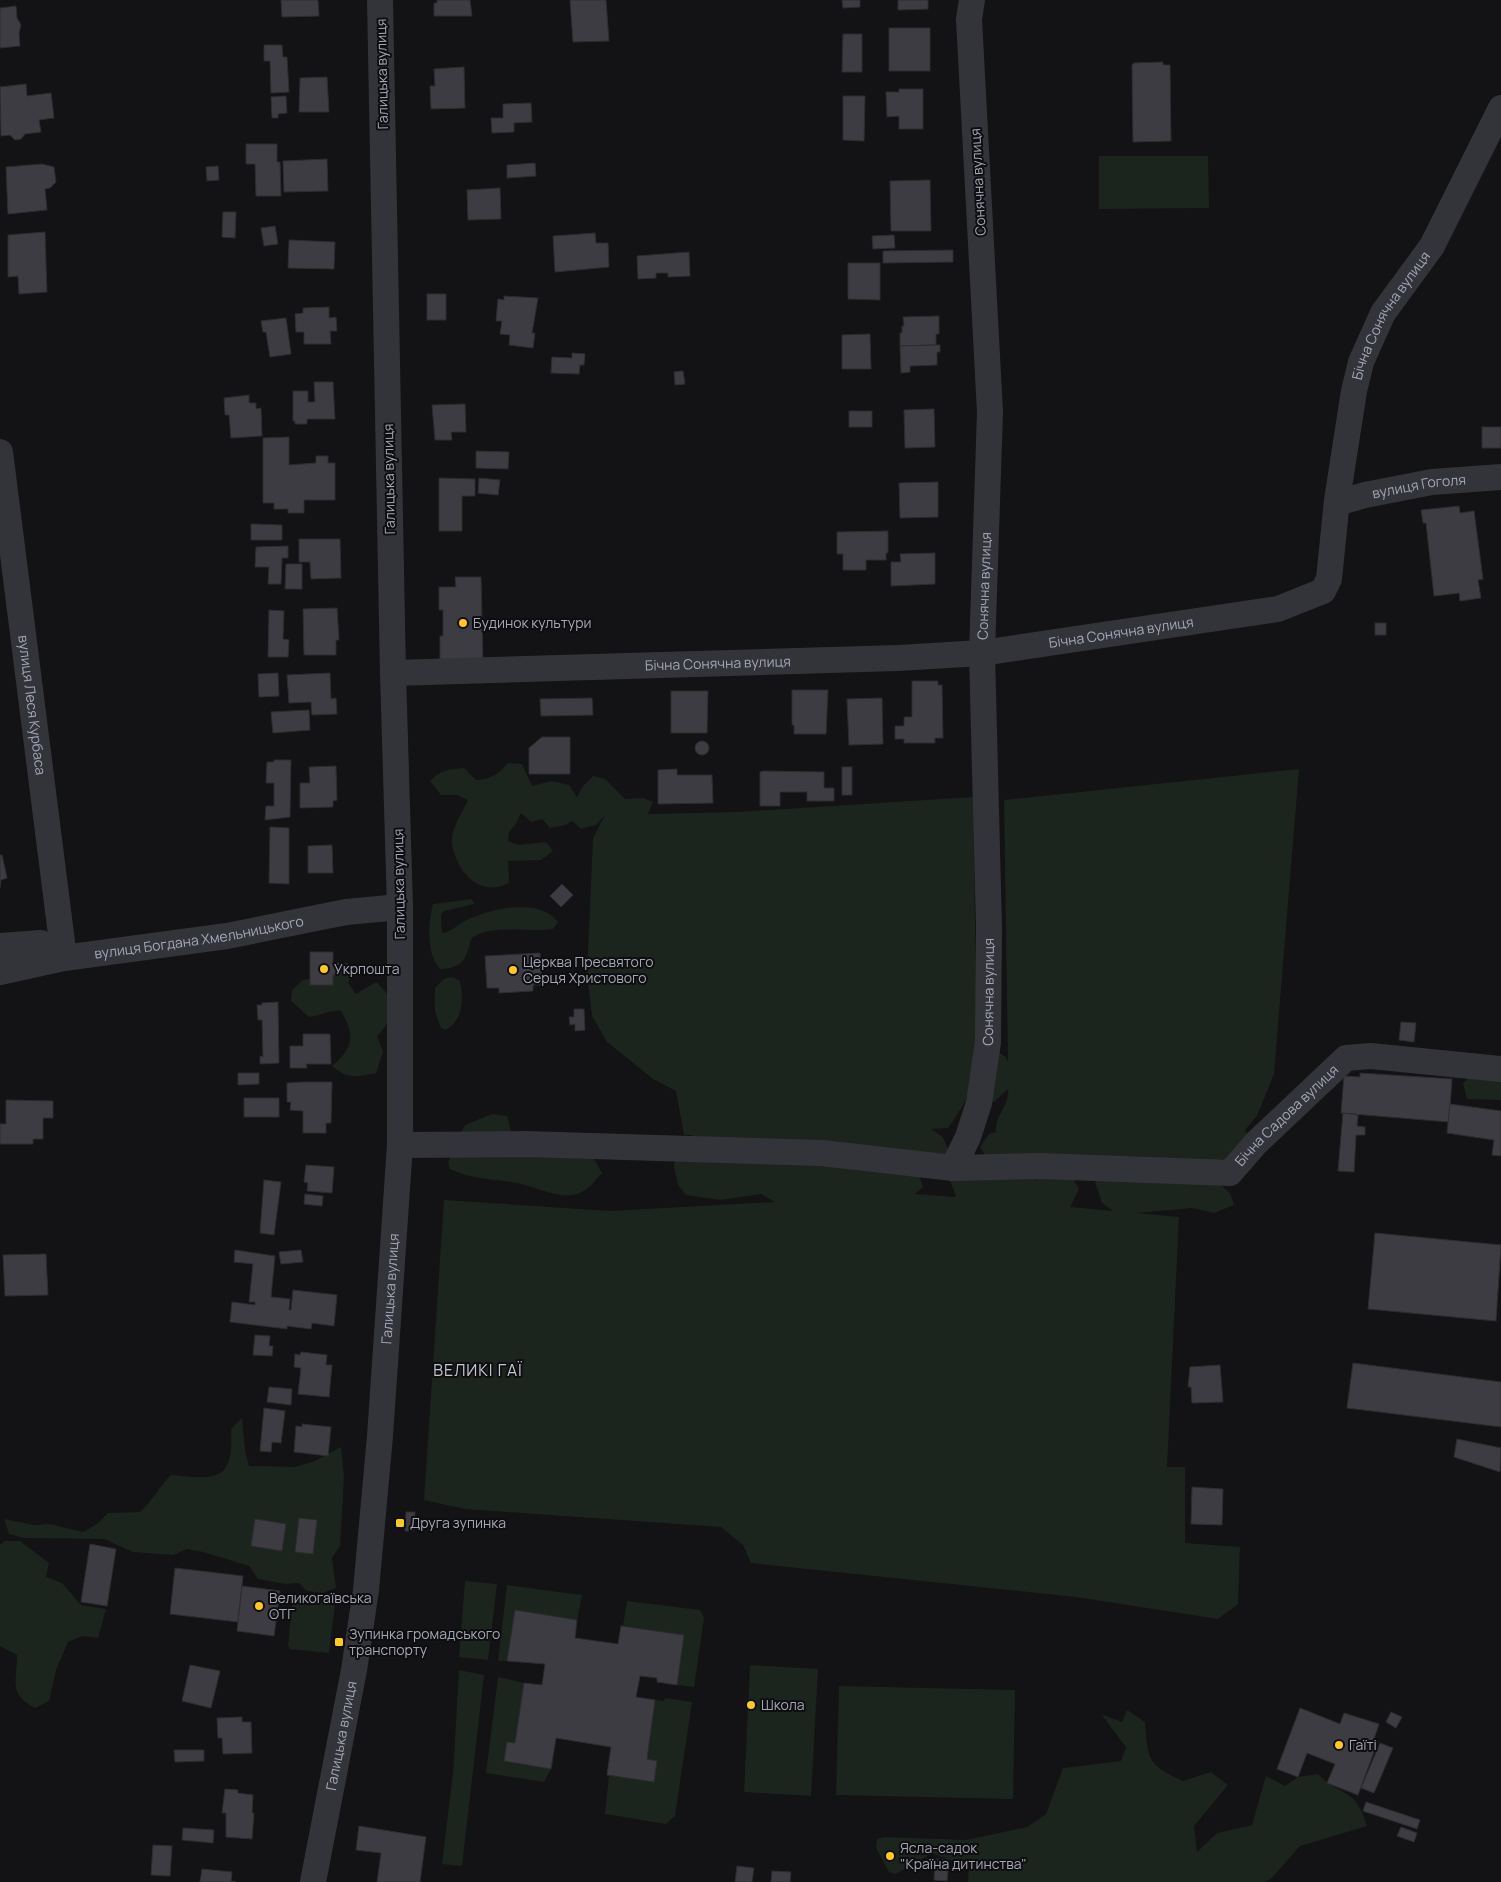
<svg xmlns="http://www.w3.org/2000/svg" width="1501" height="1882" viewBox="0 0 1501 1882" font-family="Manrope,sans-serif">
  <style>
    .green { fill: #1c241e }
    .building { fill: #3c3c42; stroke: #2d2c30 }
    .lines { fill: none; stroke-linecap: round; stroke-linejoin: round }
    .minor { stroke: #33343a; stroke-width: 26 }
    .poi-dot { fill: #ffc920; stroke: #0e0d0f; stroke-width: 2 }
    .labels { text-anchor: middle; stroke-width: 4; stroke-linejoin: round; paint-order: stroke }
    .street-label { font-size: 14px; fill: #a3a7b6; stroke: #0e0d0f }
    .poi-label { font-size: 14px; fill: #a3a7b6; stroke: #0e0d0f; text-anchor: start }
    .quarter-label { font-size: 16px; letter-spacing: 1px; fill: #c4c6d2; stroke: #0e0d0f }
  </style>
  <rect width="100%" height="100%" fill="#131214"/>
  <!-- green -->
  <g class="green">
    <polygon points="1099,156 1208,156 1209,208 1099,209"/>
    <path d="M 508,763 L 522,764 L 532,786 L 552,781 L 569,785 L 577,797 L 583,786 L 593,776 L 605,779 L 625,799 L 643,798 L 653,802 L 648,814 L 738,812 L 973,797 L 977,1042 C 975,1083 973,1093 948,1128 L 931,1129 L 943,1137 L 951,1157 L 920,1178 L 923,1187 L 915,1194 L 956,1197 L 950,1180 L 1025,1170 L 1036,1180 L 1062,1167 L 1067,1169 L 1079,1189 L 1070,1207 L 1113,1211 L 1102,1203 L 1095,1182 L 1114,1171 L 1215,1180 L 1230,1193 L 1234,1205 L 1214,1213 L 1193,1208 L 1137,1213 L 1179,1217 L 1167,1467 L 1185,1467 L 1185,1543 L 1240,1547 L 1238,1604 L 1218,1619 L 1076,1597 L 751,1563 L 743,1545 L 721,1527 L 465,1509 L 424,1500 L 444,1200 L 610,1211 L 775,1202 L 761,1194 L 721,1200 L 686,1195 L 678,1185 L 674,1166 L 674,1163 L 679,1159 L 675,1141 L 694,1135 L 684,1135 L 676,1091 L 653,1079 L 607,1042 L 592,1016 L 587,973 L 593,838 L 605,815 L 596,825 L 581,829 L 572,821 L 565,825 L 550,828 L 542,819 L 531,822 L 521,813 L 516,824 L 509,832 L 508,841 L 519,845 L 546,842 L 553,851 L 541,860 L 508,861 L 509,883 C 480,898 457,873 452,844 C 450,830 462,813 468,800 L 457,795 L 441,795 L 430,781 C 441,770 449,769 464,768 L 476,780 C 492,779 498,774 508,763 Z"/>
    <path d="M 1299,769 L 1274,1074 L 1257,1116 L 1245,1130 L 1251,1143 L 1231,1157 L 1197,1169 L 990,1164 L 980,1147 L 989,1134 L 996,1132 C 994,1116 1010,1105 1008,1089 L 994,1102 L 986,1100 L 998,1052 L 1006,1057 L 1008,1062 L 1004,800 Z"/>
    <path d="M 471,899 L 475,904 L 444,911 L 441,915 L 442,933 C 450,933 457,925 465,921 C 490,909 538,896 558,922 L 553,929 C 529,933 490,923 471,939 C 466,960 463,968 440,969 C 426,954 428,922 433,904 Z"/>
    <path d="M 346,962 L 355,968 L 348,983 L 356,994 L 376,982 C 397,1000 396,1017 377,1036 L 383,1052 L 376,1073 C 355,1077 349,1080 332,1066 C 354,1047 355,1036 341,1011 C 331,1009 320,1016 309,1017 L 291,1001 L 292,990 L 303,980 L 330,976 Z"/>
    <path d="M 452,977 L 460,981 C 464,999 463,1020 446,1030 L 441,1028 L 435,1011 L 435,988 L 444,979 Z"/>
    <polygon points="1470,1077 1501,1080 1501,1100 1467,1099 1463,1083"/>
    <path d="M 492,1114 L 507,1116 L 512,1134 L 593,1157 L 602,1173 C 596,1179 589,1189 582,1192 C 562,1202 537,1187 518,1183 C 495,1179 472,1180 450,1169 L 448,1162 L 465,1125 Z"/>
    <path d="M 242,1418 L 245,1450 L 249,1466 L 295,1467 L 315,1461 L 341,1447 L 344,1477 L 340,1546 L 332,1558 L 336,1588 L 323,1593 L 307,1591 L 299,1583 L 285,1584 L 258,1579 L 249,1566 L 203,1552 L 187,1549 L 173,1555 L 133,1552 L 104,1539 L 24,1538 L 9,1534 L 4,1519 L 34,1525 L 50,1524 L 83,1532 L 97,1524 L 108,1513 L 140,1512 C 152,1501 159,1487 171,1475 C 216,1479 234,1483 231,1429 Z"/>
    <path d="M 5,1541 L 20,1541 L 49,1563 L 46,1577 L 62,1583 L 81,1605 L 106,1609 L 98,1638 L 82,1636 L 68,1642 L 56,1670 L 49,1701 L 35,1708 C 8,1694 17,1682 17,1655 L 0,1646 L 0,1545 Z"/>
    <polygon points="465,1581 497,1584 488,1660 459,1657"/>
    <polygon points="507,1585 582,1595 577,1620 515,1610 507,1661 498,1661"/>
    <polygon points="293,1593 336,1597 329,1653 290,1649 288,1646"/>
    <polygon points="627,1601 700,1610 704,1618 694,1687 677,1685 684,1635 623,1626"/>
    <polygon points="750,1665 818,1669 811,1796 744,1792"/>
    <polygon points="459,1670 484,1675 462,1866 442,1864 453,1773"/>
    <polygon points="498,1677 524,1683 515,1743 507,1742 504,1761 551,1769 544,1782 486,1773"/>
    <polygon points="839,1686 1015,1690 1013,1799 836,1795"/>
    <polygon points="665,1698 692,1702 675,1816 666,1824 605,1814 609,1775 654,1782 647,1759 655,1700 664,1701"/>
    <path d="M 1127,1710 L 1145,1722 C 1148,1759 1147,1765 1183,1781 L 1211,1772 L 1228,1785 L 1194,1826 L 1197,1852 L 1217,1833 L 1252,1825 L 1266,1776 L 1285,1786 L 1298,1777 L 1318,1774 C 1342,1799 1355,1785 1367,1826 L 1300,1846 L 1271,1879 L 1263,1882 L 968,1882 L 969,1861 L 949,1860 L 932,1853 L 896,1874 L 889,1872 L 876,1848 L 877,1839 L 884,1837 L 966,1840 L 1027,1827 L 1046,1814 L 1063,1768 L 1121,1761 L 1126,1747 L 1101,1714 L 1122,1722 Z"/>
  </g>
  <!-- building -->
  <g class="building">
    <polygon points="281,0 318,0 319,16 282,17"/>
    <polygon points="437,0 470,0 472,16 434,16 434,3 437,3"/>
    <polygon points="570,0 606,0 609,41 573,42"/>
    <polygon points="842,0 860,0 860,7 843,8"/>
    <polygon points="898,0 928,0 928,9 898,10"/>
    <polygon points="16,6 17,18 21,25 19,33 20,46 0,48 0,8"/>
    <rect x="889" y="28" width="41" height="43"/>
    <polygon points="843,34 862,34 862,72 842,72"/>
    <polygon points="264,45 282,45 283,57 287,57 289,92 271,93 270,61 264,61"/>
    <polygon points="1163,62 1163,65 1170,65 1171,141 1133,142 1132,65 1134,63"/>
    <polygon points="464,67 465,108 431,109 430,86 435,86 434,69"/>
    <polygon points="327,77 329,112 299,112 300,78"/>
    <polygon points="26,84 27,96 51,93 54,118 39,120 41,132 25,134 21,139 15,140 10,135 1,136 0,87"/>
    <polygon points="899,89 923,89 923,129 899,129 899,116 887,117 886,92 899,92"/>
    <polygon points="286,96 287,113 278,114 278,118 272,118 271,97"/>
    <polygon points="843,96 865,96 864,141 843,140"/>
    <polygon points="531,103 532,122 514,123 514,132 492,133 491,118 503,118 503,104"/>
    <polygon points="246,144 277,144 277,162 280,162 281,196 256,196 255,164 246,164"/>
    <polygon points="327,159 328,191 284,192 283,161"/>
    <polygon points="535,163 536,176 507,178 507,165"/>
    <polygon points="42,164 54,167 56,182 50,188 45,189 47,210 8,214 6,167"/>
    <polygon points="218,166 219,180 207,181 206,167"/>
    <polygon points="930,180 931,231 891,231 890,181"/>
    <polygon points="500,188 501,219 468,220 467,190"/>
    <polygon points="223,212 236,212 235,238 222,237"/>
    <polygon points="275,226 278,244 264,246 261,228"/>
    <polygon points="45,232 47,292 19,294 18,276 8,277 8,235"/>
    <polygon points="595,233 596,243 608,243 609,267 555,272 553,236"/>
    <polygon points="894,235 895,248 873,249 872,236"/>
    <polygon points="289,240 335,242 334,269 288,268"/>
    <polygon points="953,250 953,262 883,263 883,251"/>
    <polygon points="689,252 690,276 668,277 668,273 656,273 656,278 638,279 637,256"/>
    <polygon points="848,263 880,263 880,300 848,299"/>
    <rect x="427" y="294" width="19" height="26"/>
    <polygon points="504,296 538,298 532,333 535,333 533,348 509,345 510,335 500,334 502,321 496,321 498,299 504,300"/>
    <polygon points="329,307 329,318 336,317 337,331 330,331 331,344 304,344 304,332 296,332 295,314 303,313 303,308"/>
    <polygon points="939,316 939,334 936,334 936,345 900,346 900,333 902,333 902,326 904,326 903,317"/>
    <polygon points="286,318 291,354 270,357 266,332 263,332 261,321"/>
    <polygon points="870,334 871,369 842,369 842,335"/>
    <polygon points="936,345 940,345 940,352 937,352 937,365 910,366 910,372 901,373 900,346"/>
    <polygon points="572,353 585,354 584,365 580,365 579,374 551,373 552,357 572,358"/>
    <polygon points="683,371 685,384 675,385 674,372"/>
    <polygon points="314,382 333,382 335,419 307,419 307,424 295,424 295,421 293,421 293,391 308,391 308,402 315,402"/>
    <polygon points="249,395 249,403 256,403 256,409 261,408 262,436 231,438 229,415 225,415 224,398"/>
    <polygon points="465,404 466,432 451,432 452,440 435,440 432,405"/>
    <polygon points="934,409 935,447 905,448 904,410"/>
    <rect x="849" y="411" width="23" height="16"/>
    <rect x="1482" y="427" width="19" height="21"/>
    <polygon points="289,437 289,465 316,463 316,456 328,456 328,463 335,463 335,500 304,500 304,513 288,513 288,509 274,509 274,503 263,503 263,438"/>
    <polygon points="476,451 509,452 508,469 476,468"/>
    <polygon points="439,478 475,479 475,496 462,496 462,531 439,531"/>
    <polygon points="479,478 500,480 498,495 478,493"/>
    <polygon points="938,482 938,517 900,518 899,483"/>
    <polygon points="1459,506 1460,513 1474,511 1483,579 1478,580 1481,598 1460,601 1459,593 1434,596 1426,523 1423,523 1421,510"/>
    <polygon points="251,524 282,525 282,540 251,540"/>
    <polygon points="888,531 888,553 886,553 886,560 866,560 866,570 843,570 843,554 837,554 837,532"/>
    <polygon points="299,539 340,539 341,578 311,579 310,562 299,562"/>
    <polygon points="288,546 288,558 282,558 281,584 268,584 269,567 255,567 256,547"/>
    <polygon points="935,553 935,584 891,586 891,562 901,562 900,554"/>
    <polygon points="286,564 302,564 302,589 285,589"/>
    <polygon points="455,577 481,577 483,662 440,663 440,636 443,636 443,610 439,610 439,587 456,587"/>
    <polygon points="337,608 339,640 336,640 336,655 304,655 303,609"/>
    <polygon points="269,610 284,611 283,639 289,640 288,657 268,657"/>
    <rect x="1375" y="623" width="11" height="12"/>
    <polygon points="278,673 279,696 259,697 258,674"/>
    <polygon points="330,673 331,699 336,698 337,714 312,715 311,702 289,703 287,675"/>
    <polygon points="912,681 938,681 938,685 942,685 943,738 935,738 935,743 904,743 904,739 895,739 895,726 904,726 904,717 912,717"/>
    <polygon points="792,690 828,690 826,734 794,734 794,725 792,725"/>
    <polygon points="671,691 708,691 707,733 671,733"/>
    <polygon points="592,698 593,715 541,716 540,699"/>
    <polygon points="882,698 883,744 849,745 847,699"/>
    <polygon points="309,710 310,730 273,733 271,712"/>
    <polygon points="542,737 570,737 570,774 529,774 529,748"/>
    <circle cx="702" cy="748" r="7"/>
    <polygon points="274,760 291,760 290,817 265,820 266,806 274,806 274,783 266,783 267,762 274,762"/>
    <polygon points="336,766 337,800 333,801 333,807 300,808 300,783 310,783 309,767"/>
    <rect x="842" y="767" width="10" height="28"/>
    <polygon points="677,769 677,775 712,775 713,803 658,804 658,770"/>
    <polygon points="763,771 824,772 824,788 834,788 834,801 807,801 807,792 780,792 780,806 760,806 760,772"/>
    <polygon points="270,827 289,828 289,884 269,883"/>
    <polygon points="332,845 333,873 308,873 308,846"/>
    <polygon points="0,855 2,855 7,878 1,880 0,888"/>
    <polygon points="562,884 573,895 561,907 550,896"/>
    <polygon points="310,952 333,952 333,963 339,963 339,975 333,975 333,985 310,985"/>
    <polygon points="540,953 542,985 533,985 533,991 499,993 499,988 487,988 485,956"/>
    <polygon points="278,1002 279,1063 260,1064 260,1056 263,1057 262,1020 258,1020 257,1005 262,1005 262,1003"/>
    <polygon points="574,1009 584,1009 585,1030 575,1031 575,1024 570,1025 569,1017 574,1017"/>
    <polygon points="1401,1022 1416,1023 1414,1042 1399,1040"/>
    <polygon points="303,1034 330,1034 331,1064 306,1064 307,1068 290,1068 290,1046 303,1046"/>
    <polygon points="238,1073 259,1073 259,1084 238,1085"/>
    <polygon points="1360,1073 1452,1079 1449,1122 1341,1113 1344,1076 1360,1077"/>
    <polygon points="303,1082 332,1082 331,1123 326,1123 326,1133 303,1133 303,1111 290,1110 291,1102 287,1102 287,1083"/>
    <rect x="244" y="1098" width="35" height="19"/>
    <polygon points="6,1100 53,1101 53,1118 43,1118 43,1139 33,1139 33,1144 0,1144 0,1124 6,1124"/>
    <polygon points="1450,1104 1501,1111 1501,1156 1492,1155 1494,1140 1447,1133"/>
    <polygon points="1343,1113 1358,1115 1357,1126 1365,1127 1365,1135 1356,1135 1354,1172 1338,1171"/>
    <polygon points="306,1165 334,1167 332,1193 307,1191 308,1183 304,1182"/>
    <polygon points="264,1180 281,1182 274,1235 260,1233"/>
    <polygon points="305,1194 323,1196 322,1206 304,1204"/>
    <polygon points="1375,1233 1501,1245 1496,1321 1368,1309"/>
    <polygon points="235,1250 275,1256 271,1297 290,1299 289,1310 291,1310 293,1290 337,1295 334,1326 312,1323 311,1329 287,1326 287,1329 230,1322 232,1302 255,1305 255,1302 249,1302 253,1264 234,1262"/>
    <polygon points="301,1250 303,1262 281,1264 279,1252"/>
    <polygon points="46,1254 48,1295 5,1296 3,1255"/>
    <polygon points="255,1335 270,1336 269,1346 273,1346 272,1356 253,1355"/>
    <polygon points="301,1352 327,1355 326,1365 332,1365 329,1397 298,1394 301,1368 294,1367 295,1354 300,1355"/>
    <polygon points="1353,1363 1501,1382 1501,1427 1347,1408"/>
    <polygon points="1220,1365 1223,1402 1192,1403 1191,1387 1188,1387 1190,1367"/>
    <polygon points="269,1387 292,1389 291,1405 267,1402"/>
    <polygon points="264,1408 285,1411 281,1443 272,1442 271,1452 260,1451"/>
    <polygon points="302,1424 331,1427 328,1456 294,1452 296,1426 302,1427"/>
    <polygon points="1457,1439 1501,1448 1500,1472 1454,1457"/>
    <polygon points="1192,1487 1223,1489 1222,1525 1191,1524"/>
    <polygon points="406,1512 415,1512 414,1531 405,1531"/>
    <polygon points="299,1518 317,1520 313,1554 295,1552"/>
    <polygon points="255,1519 286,1524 282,1551 251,1546"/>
    <polygon points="90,1544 116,1549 107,1606 81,1602"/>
    <polygon points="175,1568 243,1576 238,1622 170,1614"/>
    <polygon points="242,1586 280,1591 274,1636 237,1631"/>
    <polygon points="515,1610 577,1620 575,1638 618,1644 621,1626 684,1635 677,1685 657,1682 657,1678 640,1676 636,1697 655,1700 647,1759 657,1761 654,1782 607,1775 611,1747 556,1738 551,1769 504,1761 507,1742 515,1743 524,1683 542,1685 545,1664 507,1661"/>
    <polygon points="190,1665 220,1671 211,1708 182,1701"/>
    <polygon points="1300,1708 1340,1724 1344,1713 1379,1724 1374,1739 1378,1741 1358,1795 1327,1783 1335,1764 1307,1753 1298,1777 1277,1769"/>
    <polygon points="1391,1712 1402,1717 1396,1728 1386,1722"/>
    <polygon points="242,1717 242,1722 251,1722 252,1753 223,1754 222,1738 218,1738 217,1718"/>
    <polygon points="1380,1743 1393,1748 1374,1793 1361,1788"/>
    <polygon points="174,1750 204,1750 204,1761 175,1762"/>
    <polygon points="225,1789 238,1790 238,1793 253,1795 252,1813 254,1813 252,1839 226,1837 226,1813 222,1813"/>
    <polygon points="1366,1802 1420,1820 1417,1829 1363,1811"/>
    <polygon points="359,1826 426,1837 420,1882 377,1882 381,1853 356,1850"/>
    <polygon points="1401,1827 1417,1833 1414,1842 1397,1836"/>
    <polygon points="183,1828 214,1830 213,1843 182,1840"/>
    <polygon points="153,1845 172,1846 170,1876 151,1875"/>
    <polygon points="935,1859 949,1860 947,1881 934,1880"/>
    <polygon points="737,1866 754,1868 752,1882 735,1882"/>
    <polygon points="202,1869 232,1872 231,1881 236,1882 200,1882"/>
    <polygon points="772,1871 791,1872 790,1882 771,1882"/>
  </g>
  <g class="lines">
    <!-- minor -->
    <g class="minor">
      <path id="s1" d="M 0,452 L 64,958"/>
      <path id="s2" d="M 1337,503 L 1365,495 L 1432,482 L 1501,477"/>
      <path id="s3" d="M 393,673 L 898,658 L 982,653 L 1278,609 L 1323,591 L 1329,579 L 1337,500 L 1354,391 L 1361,362 L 1383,313 L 1432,246 L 1501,108"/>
      <polyline points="0,946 41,943 64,958"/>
      <path id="s4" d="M 0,972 L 64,958 L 227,936 L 346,912 L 400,907"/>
      <path id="s5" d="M 400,1145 L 526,1144 L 822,1153 L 953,1168 L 1041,1166 L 1230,1173 L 1256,1143 L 1346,1058 L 1371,1056 L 1501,1069"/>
      <path id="s6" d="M 953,1168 L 968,1137 L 979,1103 L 988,1042 L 989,928 L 982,653 L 990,412 L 969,19 L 972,0"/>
      <path id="s7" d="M 313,1882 L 354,1670 L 366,1590 L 380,1436 L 400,1145 L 400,907 L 393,673 L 380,0"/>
    </g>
  </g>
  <!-- markers -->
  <g class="poi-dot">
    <circle cx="463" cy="623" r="5"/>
    <circle cx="324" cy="969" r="5"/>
    <circle cx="513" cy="970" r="5"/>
    <rect x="395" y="1518" width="10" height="10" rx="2.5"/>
    <circle cx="259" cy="1606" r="5"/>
    <rect x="334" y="1637" width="10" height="10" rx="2.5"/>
    <circle cx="751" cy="1705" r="5"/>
    <circle cx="1339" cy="1745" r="5"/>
    <circle cx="890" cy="1856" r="5"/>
  </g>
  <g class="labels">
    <!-- street labels -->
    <g class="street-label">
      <text transform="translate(382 74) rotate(-91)" y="5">Галицька вулиця</text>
      <text transform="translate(978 182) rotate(-93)" y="5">Сонячна вулиця</text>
      <text dy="5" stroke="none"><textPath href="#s3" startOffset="1225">Бічна Сонячна вулиця</textPath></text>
      <text transform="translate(389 479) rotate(-91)" y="5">Галицька вулиця</text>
      <text dy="5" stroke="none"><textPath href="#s2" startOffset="84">вулиця Гоголя</textPath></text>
      <text dy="5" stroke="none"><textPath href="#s6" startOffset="588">Сонячна вулиця</textPath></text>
      <text dy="5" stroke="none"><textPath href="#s3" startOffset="730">Бічна Сонячна вулиця</textPath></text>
      <text dy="5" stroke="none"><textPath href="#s3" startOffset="325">Бічна Сонячна вулиця</textPath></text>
      <text dy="5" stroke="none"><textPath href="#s1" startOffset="255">вулиця Леся Курбаса</textPath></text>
      <text transform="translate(399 884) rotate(-91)" y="5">Галицька вулиця</text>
      <text dy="5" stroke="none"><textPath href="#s4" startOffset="202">вулиця Богдана Хмельницького</textPath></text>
      <text dy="5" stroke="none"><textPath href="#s6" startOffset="182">Сонячна вулиця</textPath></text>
      <text dy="5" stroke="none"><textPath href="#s5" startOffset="912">Бічна Садова вулиця</textPath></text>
      <text dy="5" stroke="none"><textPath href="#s7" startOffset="599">Галицька вулиця</textPath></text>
      <text dy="5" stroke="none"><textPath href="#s7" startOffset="149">Галицька вулиця</textPath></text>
    </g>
    <!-- poi labels -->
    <g class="poi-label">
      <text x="473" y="628">Будинок культури</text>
      <text x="523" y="967">Церква Пресвятого<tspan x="523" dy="16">Серця Христового</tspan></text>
      <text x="334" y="974">Укрпошта</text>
      <text x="410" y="1528">Друга зупинка</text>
      <text x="269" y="1603">Великогаївська<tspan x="269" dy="16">ОТГ</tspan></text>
      <text x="349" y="1639">Зупинка громадського<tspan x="349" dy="16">транспорту</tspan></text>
      <text x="761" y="1710">Школа</text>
      <text x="1349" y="1750">Гаїті</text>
      <text x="900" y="1853">Ясла-садок<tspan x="900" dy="16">"Країна дитинства"</tspan></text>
    </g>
    <!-- quarter labels -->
    <g class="quarter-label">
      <text x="478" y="1376">ВЕЛИКІ ГАЇ</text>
    </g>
  </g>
</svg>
